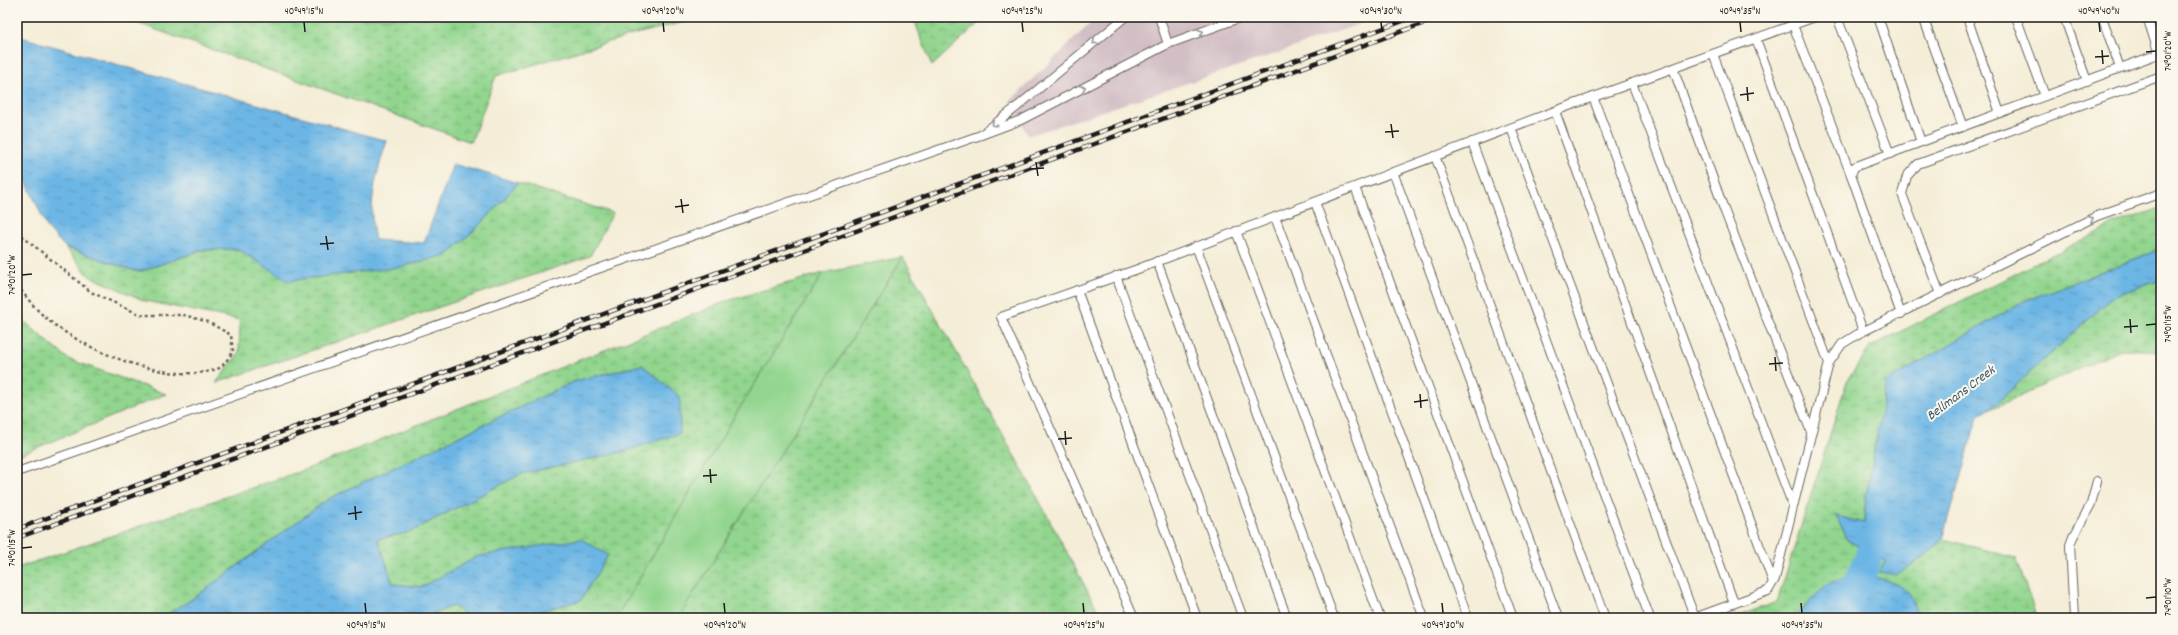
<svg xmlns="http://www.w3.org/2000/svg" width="2178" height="635" viewBox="0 0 2178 635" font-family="Dekko,sans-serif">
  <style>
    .industrial { fill: #d2bec5 }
    .green { fill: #91d58e; stroke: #567855 }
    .wetland { fill: url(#wetland-marsh); stroke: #567855 }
    .water { fill: url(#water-ripples); stroke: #446980 }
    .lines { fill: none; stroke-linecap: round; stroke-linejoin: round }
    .river { stroke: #6cb6e5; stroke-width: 28 }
    .service-casing { stroke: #68655d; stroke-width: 10 }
    .path { stroke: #68655d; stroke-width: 2.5; stroke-dasharray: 3 3; stroke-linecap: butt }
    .service { stroke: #fff; stroke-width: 8 }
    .rail-casing { stroke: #1c1c1c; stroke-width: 4.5 }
    .rail { stroke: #fbf7ec; stroke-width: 3; stroke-dasharray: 9; stroke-linecap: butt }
    .oneway { stroke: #999 }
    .ticks { fill: none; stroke: #1c1c1c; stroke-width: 1.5 }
    .labels { text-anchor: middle; stroke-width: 4; stroke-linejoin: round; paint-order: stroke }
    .water-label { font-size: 14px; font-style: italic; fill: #3c5a6c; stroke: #fbf7ec }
    .neatline { fill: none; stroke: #1c1c1c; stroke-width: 1.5 }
    .ticks-label { font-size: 10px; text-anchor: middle; fill: #1c1c1c }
  </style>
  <defs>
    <pattern id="wetland-marsh" width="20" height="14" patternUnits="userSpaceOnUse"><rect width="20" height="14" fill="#91d58e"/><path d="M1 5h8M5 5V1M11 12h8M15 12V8" fill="none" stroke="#7cb67a"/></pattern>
    <pattern id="water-ripples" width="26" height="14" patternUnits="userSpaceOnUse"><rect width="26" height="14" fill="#6cb6e5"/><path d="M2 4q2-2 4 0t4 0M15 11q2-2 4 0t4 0" fill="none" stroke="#5893b9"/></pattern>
  </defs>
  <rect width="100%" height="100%" fill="#fbf7ec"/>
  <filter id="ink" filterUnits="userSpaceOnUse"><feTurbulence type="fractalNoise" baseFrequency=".025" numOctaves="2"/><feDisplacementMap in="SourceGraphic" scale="8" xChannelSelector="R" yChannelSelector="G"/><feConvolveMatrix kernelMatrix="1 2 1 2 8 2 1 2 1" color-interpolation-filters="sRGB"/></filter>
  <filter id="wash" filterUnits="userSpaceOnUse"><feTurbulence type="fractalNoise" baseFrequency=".012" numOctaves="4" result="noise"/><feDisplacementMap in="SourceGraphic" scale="16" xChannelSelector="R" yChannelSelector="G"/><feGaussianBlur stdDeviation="0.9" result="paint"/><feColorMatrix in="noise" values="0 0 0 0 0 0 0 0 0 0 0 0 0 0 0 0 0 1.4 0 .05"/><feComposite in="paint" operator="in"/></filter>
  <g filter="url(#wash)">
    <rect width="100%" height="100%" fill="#f4edd7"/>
    <!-- industrial -->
    <polygon class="industrial" points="1097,17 1378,17 1281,52 1028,136 1010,101"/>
    <!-- green -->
    <polygon class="green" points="903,257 678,618 616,618 734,417 823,273"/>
    <!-- wetland -->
    <g class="wetland">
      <polygon points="120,17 704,17 632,35 496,76 471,142"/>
      <polygon points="913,17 985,17 932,66"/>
      <polygon points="518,183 613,213 590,256 216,383 239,353 240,320 145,301 89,276 65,247 138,272 202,250 238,249 289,281 447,255 483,222"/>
      <polygon points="2161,208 2161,249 2022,302 1866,497 1864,523 1836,516 1847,540 1886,561 1879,572 1925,556 1943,539 2016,558 2037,618 1923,618 1915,612 1909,594 1893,583 1828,583 1794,618 1732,618 1777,602 1847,381 1870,347 2114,224"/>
      <polygon points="903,257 1033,489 1102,618 678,618"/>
      <polygon points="823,273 734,417 616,618 517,618 581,599 479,556 421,587 393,584 378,539 410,532 521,474 626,451 642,365 575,381 328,499 191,600 160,618 17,618 17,568 307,469 727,301"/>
      <polygon points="2161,280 2161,351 2121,349 1989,410 2115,295"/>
      <polygon points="17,315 68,359 166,394 17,456"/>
      <polygon points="453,606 469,618 433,618 433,614"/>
    </g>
    <!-- water -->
    <g class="water">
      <path d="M 17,36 L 387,141 C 376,174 367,205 375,240 L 424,243 L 453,164 L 518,183 L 483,222 L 447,255 L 401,267 L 288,281 L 238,249 L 202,250 L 138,272 L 65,247 L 48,229 L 17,162 Z"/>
      <polygon points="2161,249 2161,280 2115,295 1989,410 1978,415 1943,539 1925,556 1896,575 1879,572 1886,561 1847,540 1836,516 1864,523 1866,497 1886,382 2022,302"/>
      <polygon points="642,365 680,397 680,433 626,451 521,474 410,532 378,539 393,584 421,587 479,556 581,539 608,555 581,600 517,618 469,618 453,606 433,614 433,618 160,618 191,600 328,499 575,381"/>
      <path d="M 1862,574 C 1874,577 1903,583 1910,595 C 1916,606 1912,609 1923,618 L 1794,618 L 1828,583 Z"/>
    </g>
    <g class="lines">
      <!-- river -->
      <polyline class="river" points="1839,618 1862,574 1884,517"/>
    </g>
  </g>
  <g filter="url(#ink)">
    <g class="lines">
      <!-- service casing -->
      <g class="service-casing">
        <g id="service">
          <polyline points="1125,17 1018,106 981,135 1021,120 1168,44 1242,17"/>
          <polyline points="1159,17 1168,44"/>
          <polyline points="1837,17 1890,154"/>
          <polyline points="1878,17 1921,142"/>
          <polyline points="1923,17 1963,127"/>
          <polyline points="1967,17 2000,113"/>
          <polyline points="2016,17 2045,96"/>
          <polyline points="2064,17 2087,81"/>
          <polyline points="2102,17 2120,68"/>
          <polyline points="2147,17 2159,54"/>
          <polyline points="1793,25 1851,175"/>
          <polyline points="1756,39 1863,331"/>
          <polyline points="1713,54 1829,363"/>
          <polyline points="1673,68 1725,212 1811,432"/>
          <polyline points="1632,83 1793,506"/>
          <polyline points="1593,97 1773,582"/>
          <polyline points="1555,111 1734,603"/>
          <polyline points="1511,128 1695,618"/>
          <polyline points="1472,142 1650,618"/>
          <polyline points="1435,156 1605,618"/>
          <polyline points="1393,172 1558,618"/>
          <polyline points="1355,187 1513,618"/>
          <polyline points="1315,202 1468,618"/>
          <polyline points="1275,217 1424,618"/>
          <polyline points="1236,231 1380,618"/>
          <polyline points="1196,246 1334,618"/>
          <polyline points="1157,261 1287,618"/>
          <polyline points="1116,276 1243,618"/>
          <polyline points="1077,290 1197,618"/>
          <polyline points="1940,294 1902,194 1907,176 1918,164 2161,76"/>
          <polyline points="1901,314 1851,175 1854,167 2161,53"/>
          <polyline points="17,472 981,135"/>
          <polyline points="1134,618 1001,317 1135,270 1555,111 1815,17"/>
          <polyline points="1694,618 1768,591 1775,579 1829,363 1842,344 1858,334 2097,216 2161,193"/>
          <polyline points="2074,618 2070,545 2073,537 2091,504 2097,481"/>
        </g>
      </g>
      <!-- path -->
      <path class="path" d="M 17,232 L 91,292 L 141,315 L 184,315 L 208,322 L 231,335 L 233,352 C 229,357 223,367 217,369 C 168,386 83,350 46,318 C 35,309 26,296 17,286"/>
      <!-- service -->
      <use href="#service" class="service"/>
      <!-- rail casing -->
      <g class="rail-casing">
        <g id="rail">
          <polyline points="17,529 1414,17"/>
          <polyline points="17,538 1441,17"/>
        </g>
      </g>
      <!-- rail -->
      <use href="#rail" class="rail"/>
    </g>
    <!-- one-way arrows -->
    <defs><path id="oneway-chevron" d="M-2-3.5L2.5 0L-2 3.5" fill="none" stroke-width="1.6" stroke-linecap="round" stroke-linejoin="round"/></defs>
    <g class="oneway">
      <use href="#oneway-chevron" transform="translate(1201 32) rotate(-20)"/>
      <use href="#oneway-chevron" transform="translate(1095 42) rotate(140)"/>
      <use href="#oneway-chevron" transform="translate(1083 88) rotate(-27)"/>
      <use href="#oneway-chevron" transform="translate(994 124) rotate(143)"/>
      <use href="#oneway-chevron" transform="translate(2091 219) rotate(-27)"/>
      <use href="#oneway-chevron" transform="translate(1975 277) rotate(-27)"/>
    </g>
  </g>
  <!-- ticks -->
  <path class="ticks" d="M 304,22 L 305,32M 663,22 L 664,32M 1022,22 L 1023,32M 1381,22 L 1382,32M 1740,22 L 1741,32M 2099,22 L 2100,32M 2102,50 L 2103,64M 2146,52 L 2156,51M 2095,57 L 2109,56M 1747,87 L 1748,101M 1740,95 L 1754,93M 1391,124 L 1393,138M 1385,132 L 1399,131M 1036,162 L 1038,176M 1030,169 L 1044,168M 681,199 L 683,213M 675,207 L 689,205M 326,236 L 328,250M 320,244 L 334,243M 22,275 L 32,274M 2130,319 L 2131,333M 2146,325 L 2156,324M 2124,327 L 2138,326M 1775,357 L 1776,371M 1769,364 L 1783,363M 1420,394 L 1421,408M 1414,402 L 1428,400M 1065,431 L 1066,445M 1058,439 L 1072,438M 710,469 L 711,483M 703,476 L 717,475M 355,506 L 356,520M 348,514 L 362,512M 22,548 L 32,547M 2146,598 L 2156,597M 365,603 L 366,613M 724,603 L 725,613M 1083,603 L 1084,613M 1442,603 L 1443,613M 1801,603 L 1802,613"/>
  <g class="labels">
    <!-- water labels -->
    <g class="water-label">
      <text transform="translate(1960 392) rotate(-37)" y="5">Bellmans Creek</text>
    </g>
  </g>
  <!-- margin -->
  <rect width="2178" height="635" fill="none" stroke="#fbf7ec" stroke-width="44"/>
  <rect x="22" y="22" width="2134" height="591" class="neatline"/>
  <g class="ticks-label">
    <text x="304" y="14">40°49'15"N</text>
    <text x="663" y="14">40°49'20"N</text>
    <text x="1022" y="14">40°49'25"N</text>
    <text x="1381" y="14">40°49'30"N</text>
    <text x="1740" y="14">40°49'35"N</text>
    <text x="2099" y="14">40°49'40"N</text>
    <text transform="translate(2167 51) rotate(-90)" y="4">74°01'20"W</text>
    <text transform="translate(11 275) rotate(-90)" y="4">74°01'20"W</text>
    <text transform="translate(2167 324) rotate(-90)" y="4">74°01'15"W</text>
    <text transform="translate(11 548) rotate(-90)" y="4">74°01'15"W</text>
    <text transform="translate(2167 597) rotate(-90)" y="4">74°01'10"W</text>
    <text x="366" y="628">40°49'15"N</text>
    <text x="725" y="628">40°49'20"N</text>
    <text x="1084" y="628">40°49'25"N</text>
    <text x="1443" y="628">40°49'30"N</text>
    <text x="1802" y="628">40°49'35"N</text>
  </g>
</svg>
